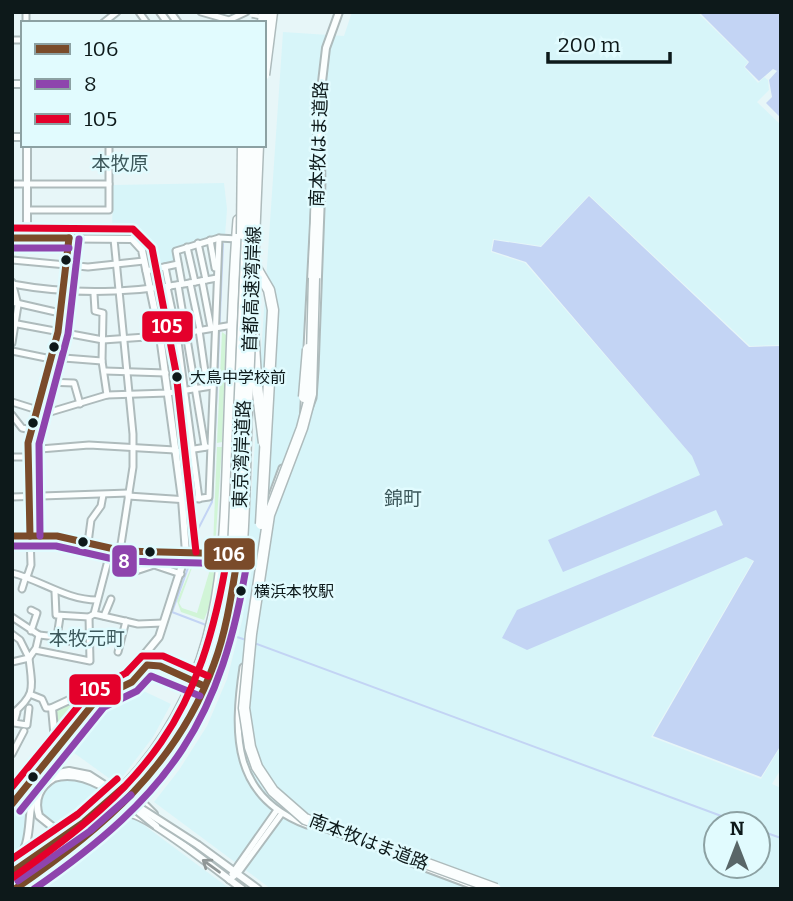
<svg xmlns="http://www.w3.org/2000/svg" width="793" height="901" viewBox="0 0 793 901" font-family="Bitter,'Noto Sans JP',serif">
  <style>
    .built { fill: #d7f5f9; fill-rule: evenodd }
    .green { fill: #d1f5d7 }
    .water { fill: #c3d4f4 }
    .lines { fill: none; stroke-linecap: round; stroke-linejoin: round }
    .stream { stroke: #c3d4f4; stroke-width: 2 }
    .minor-casing { stroke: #aebbbc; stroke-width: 9 }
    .tertiary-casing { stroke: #aebbbc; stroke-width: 10 }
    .trunk-casing { stroke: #aebbbc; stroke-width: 12 }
    .motorway-casing { stroke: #aebbbc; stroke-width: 13 }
    .minor { stroke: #fbfefe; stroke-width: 5 }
    .tertiary { stroke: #fbfefe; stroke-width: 6 }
    .trunk { stroke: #fbfefe; stroke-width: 9 }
    .motorway { stroke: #fbfefe; stroke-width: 10 }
    .pedestrian-bridge-casing { stroke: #aebbbc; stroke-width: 7; stroke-linecap: butt }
    .tertiary-bridge-casing { stroke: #aebbbc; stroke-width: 10; stroke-linecap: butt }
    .motorway-bridge-casing { stroke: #aebbbc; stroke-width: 13; stroke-linecap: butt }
    .pedestrian-bridge { stroke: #fbfefe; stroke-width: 3.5 }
    .tertiary-bridge { stroke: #fbfefe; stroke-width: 6 }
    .motorway-bridge { stroke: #fbfefe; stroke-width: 10 }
    .bus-1-casing { stroke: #e1fbfe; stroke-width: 12 }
    .bus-2-casing { stroke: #e1fbfe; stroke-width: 12 }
    .bus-3-casing { stroke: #e1fbfe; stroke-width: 12 }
    .bus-1 { stroke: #7a4b2a; stroke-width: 7 }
    .bus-2 { stroke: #8e44ad; stroke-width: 7 }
    .bus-3 { stroke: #e4002b; stroke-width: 7 }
    .oneway { stroke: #909797 }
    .bus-dot { fill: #0d191a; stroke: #e1fbfe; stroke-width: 2.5 }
    .labels { text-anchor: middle; stroke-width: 5; stroke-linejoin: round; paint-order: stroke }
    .bus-label { font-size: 16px; fill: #0d191a; stroke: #e1fbfe; text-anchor: start }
    .street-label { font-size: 18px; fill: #0d191a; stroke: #e1fbfe }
    .neighbourhood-label { font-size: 19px; fill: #3d595c; stroke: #e1fbfe }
    .line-badge { stroke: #e1fbfe; stroke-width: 2.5 }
    .badge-label { font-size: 19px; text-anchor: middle; font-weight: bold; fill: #fff }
  </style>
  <rect width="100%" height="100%" fill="#e7f6f8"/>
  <!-- built -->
  <g class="built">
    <path d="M 352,12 L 697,12 L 748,62 L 744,67 L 758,83 L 764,77 L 768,80 L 769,90 L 757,102 L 781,125 L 781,345 L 750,346 L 589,195 L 541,246 L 493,239 L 491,252 L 525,263 L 692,456 L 723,525 L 718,527 L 732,562 L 746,557 L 753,561 L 651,737 L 761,779 L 781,746 L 781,769 L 772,784 L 781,788 L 781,889 L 271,889 L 154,802 L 179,770 L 207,726 L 227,679 L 243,617 L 283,32 L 344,36 ZM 716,824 L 758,824 L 758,866 L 716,866 Z"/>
    <polygon points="224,183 227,209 225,236 174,250 176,263 152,268 148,250 137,234 112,234 113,185"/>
    <polygon points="133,686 171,704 153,737 117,784 66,747 100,702"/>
    <polygon points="62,779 83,780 108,796 73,823 61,826 51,824 39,809 40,800 45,789"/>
    <polygon points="31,788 27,836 17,856 12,852 12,811"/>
    <polygon points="133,817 230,889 39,889 104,844"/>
  </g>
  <!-- green -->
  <g class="green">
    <polygon points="222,332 226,335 222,442 217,443"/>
    <polygon points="217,447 222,447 215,548 213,547"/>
    <polygon points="195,558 200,559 198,566 193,565 179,603 182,608 197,613 211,566 203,563 204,560 216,562 212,599 204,620 181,612 177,601"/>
    <polygon points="89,698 60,741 56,739 56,710"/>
  </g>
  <!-- water -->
  <g class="water">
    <polygon points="699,12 781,12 781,118 766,103 772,97 769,80 777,71 773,69 759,81 745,67 749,62"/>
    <polygon points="589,196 749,347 781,346 781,745 761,777 653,736 754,561 746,557 527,650 502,638 517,610 723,525 716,510 563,572 548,540 700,475 692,456 526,262 492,251 494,240 541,247"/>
  </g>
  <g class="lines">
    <!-- stream -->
    <g class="stream">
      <polyline points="194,549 194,537 212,502 223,244"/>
      <polyline points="193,554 172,612 206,625"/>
      <polyline points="231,635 246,640"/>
      <polyline points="254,643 743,824"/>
      <polyline points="758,830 781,838"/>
    </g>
    <!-- minor casing -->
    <g class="minor-casing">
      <g id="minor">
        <polyline points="139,12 147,23"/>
        <polyline points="201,12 229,20 246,12"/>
        <polyline points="26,23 26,12"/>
        <polyline points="103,23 117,12"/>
        <polyline points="12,40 23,40"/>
        <polygon points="320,99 322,182 315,370 313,398 303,424"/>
        <polyline points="12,184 109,184"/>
        <polyline points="27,210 109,210 109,145"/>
        <polyline points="114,239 133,434 133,467 120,551"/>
        <polyline points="210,240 215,268"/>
        <polyline points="198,243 206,280"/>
        <polyline points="187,247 195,282"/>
        <polyline points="12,260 88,267 144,261"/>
        <polyline points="165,267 169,287"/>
        <polyline points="146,271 178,264"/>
        <polyline points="202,281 211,328"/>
        <polyline points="12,282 18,305 12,343"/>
        <polyline points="190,283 200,330"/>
        <path d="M 12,284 C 82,297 147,292 217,278"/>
        <polyline points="182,284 176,251 219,238 237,239"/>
        <polyline points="178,285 205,447"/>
        <polyline points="167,287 177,334 199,499"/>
        <polyline points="94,294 95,311 103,313 102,361 107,395"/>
        <polyline points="12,302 60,313"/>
        <polyline points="12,323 103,340 160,336"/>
        <polyline points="199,330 207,386"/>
        <polyline points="160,337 233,325"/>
        <polyline points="12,351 51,359"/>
        <polyline points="51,357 102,361"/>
        <polyline points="105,371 166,373"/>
        <polyline points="46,382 74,383 80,404"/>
        <polyline points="12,402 47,413 107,395 168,393 212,386"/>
        <polyline points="12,415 22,428 31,430"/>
        <polyline points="28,450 89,445 175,450"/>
        <polyline points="175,452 207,447"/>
        <polyline points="12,457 28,457"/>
        <polyline points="128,496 188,500 209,497 219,238"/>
        <polyline points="12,497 129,493"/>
        <polyline points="266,512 282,468"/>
        <polyline points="88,543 91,520 101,506 103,495"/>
        <polyline points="136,571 154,565 181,574"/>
        <path d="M 12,573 C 41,580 66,600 97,600"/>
        <polyline points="27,577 31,565 30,536"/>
        <polyline points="22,589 26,576"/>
        <polyline points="55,592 56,615 89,617 94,614 111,549"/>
        <polyline points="94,614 138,624 163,623"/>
        <polyline points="104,616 111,599"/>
        <polyline points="12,617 39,635"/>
        <polyline points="60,617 57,637 72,642"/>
        <polyline points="31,631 37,613 31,610"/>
        <polyline points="12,634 20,640 29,658 36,648 39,635 57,637"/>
        <polyline points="35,650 90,661 89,617"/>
        <polyline points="118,652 126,621"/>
        <path d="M 12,662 L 29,658 C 32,687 37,694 12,714"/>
        <path d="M 243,667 C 233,734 232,797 307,825"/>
        <polyline points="32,695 42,699 46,708 52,708"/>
        <polyline points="17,712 14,723 27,725 29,708"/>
        <polyline points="12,754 24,731"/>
        <polyline points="401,859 481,889"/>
        <polyline points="232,874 277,810"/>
        <polyline points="229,880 238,873 282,813"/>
      </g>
    </g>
    <!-- tertiary casing -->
    <g class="tertiary-casing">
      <g id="tertiary">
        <polyline points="160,12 168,23"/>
        <polyline points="170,12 178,23"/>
        <polyline points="12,84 23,84"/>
        <polyline points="320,99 326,48 339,12"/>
        <polyline points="12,137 23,137"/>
        <polyline points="12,238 132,239 142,250 160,336 182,499 186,553 159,637 130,672 52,708 56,751"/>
        <polyline points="27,238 27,145"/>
        <polyline points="12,536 57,536 123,551 236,554"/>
        <polyline points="30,536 28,443 58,332 69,238"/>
        <path d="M 54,778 C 39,787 34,800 39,816 L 54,828 L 77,824"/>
        <polyline points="143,792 142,802 154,814"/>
        <polyline points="12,804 97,699 132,682 147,665 160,666 196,682"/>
        <path d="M 88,843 C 99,835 114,817 128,814 C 144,811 224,876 242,889"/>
        <polyline points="198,845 258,889"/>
        <path d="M 12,867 C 44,836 14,795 53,774"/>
      </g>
    </g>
    <!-- trunk casing -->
    <g class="trunk-casing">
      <g id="trunk">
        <polyline points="220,645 230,608"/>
        <polyline points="170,753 195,707"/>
        <path d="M 12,872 C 58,842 105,811 140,769 C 222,670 224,565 228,443 C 231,369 232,294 238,220"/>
      </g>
    </g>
    <!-- motorway casing -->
    <g class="motorway-casing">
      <g id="motorway">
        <polyline points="314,278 320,99"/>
        <polyline points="253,328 256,378"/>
      </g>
    </g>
    <!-- minor -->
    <use href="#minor" class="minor"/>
    <!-- tertiary -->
    <use href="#tertiary" class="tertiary"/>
    <!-- trunk -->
    <use href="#trunk" class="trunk"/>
    <!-- motorway -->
    <use href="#motorway" class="motorway"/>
    <!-- pedestrian-bridge casing -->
    <g class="pedestrian-bridge-casing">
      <polyline id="pedestrian-bridge" points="252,15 263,17"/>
    </g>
    <!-- tertiary-bridge casing -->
    <g class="tertiary-bridge-casing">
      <g id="tertiary-bridge">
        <polyline points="53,774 69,771 89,775 198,845"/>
        <path d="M 54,778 C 90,767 129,805 156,826"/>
      </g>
    </g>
    <!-- motorway-bridge casing -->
    <g class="motorway-bridge-casing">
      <g id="motorway-bridge">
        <polyline points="263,23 264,12"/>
        <polyline points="264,75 272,12"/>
        <polyline points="242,234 243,145"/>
        <polyline points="252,261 269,290 273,310 261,524"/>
        <polyline points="314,278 311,394 302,428 269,515 251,634 244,708 250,747 257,767 273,791 305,819 496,889"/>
        <polyline points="256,378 264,443"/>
        <polyline points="304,397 308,349"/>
        <path d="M 12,879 C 149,791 217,719 233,551 L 251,145"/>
        <path d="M 12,888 C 78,847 143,802 187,737 C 250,640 242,520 247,409 C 250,321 254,233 258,145"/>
      </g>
    </g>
    <!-- pedestrian-bridge -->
    <use href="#pedestrian-bridge" class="pedestrian-bridge"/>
    <!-- tertiary-bridge -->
    <use href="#tertiary-bridge" class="tertiary-bridge"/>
    <!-- motorway-bridge -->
    <use href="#motorway-bridge" class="motorway-bridge"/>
    <!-- bus-1 casing -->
    <g class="bus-1-casing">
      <g id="bus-1">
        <polyline points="12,238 69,238"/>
        <polyline points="12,536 57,536 123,551 238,554"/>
        <polyline points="30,536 28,443 58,332 69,238"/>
        <polyline points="12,804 97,699 132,682 147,665 160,666 204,686"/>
        <polyline points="12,872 84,822 124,787"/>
        <path d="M 15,889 C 101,830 178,765 214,664 C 227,629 232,591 238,554"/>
      </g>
    </g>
    <!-- bus-2 casing -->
    <g class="bus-2-casing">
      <g id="bus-2">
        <polyline points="12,248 69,248"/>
        <polyline points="40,536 39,444 68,334 79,239"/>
        <polyline points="12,546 56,546 122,561 238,564"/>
        <polyline points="20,811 104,707 137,691 151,676 200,696"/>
        <polyline points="18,881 90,831 131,795"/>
        <path d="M 34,889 C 171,794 222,721 248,556"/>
      </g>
    </g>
    <!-- bus-3 casing -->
    <g class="bus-3-casing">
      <g id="bus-3">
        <polyline points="12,228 133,229 152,248 176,372 196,552"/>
        <polyline points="12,787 90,692 126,673 142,656 163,656 208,676"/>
        <polyline points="12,859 78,814 117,779"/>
        <path d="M 12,878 C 149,783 201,719 228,552"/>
      </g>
    </g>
    <!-- bus-1 -->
    <use href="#bus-1" class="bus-1"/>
    <!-- bus-2 -->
    <use href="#bus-2" class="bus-2"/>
    <!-- bus-3 -->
    <use href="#bus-3" class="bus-3"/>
  </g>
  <!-- one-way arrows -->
  <defs><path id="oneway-shaft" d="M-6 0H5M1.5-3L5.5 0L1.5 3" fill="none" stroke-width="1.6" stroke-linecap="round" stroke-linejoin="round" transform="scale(1.75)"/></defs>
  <use class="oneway" href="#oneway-shaft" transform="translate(211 866) rotate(-144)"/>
  <!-- markers -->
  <g class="bus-dot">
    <circle cx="66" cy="260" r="6"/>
    <circle cx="54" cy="347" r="6"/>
    <circle cx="177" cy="377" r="6"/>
    <circle cx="33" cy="423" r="6"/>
    <circle cx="83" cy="542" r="6"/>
    <circle cx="150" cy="552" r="6"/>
    <circle cx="241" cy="591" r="6"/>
    <circle cx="33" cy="777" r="6"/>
  </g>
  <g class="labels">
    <!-- bus labels -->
    <g class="bus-label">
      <text x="190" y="383">大鳥中学校前</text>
      <text x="254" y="597">横浜本牧駅</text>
    </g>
    <!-- street labels -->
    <g class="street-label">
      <text transform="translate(319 144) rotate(-88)" y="6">南本牧はま道路</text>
      <text transform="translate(252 289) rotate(-88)" y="6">首都高速湾岸線</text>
      <text transform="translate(242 454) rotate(-88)" y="6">東京湾岸道路</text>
      <text transform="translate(369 842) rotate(21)" y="6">南本牧はま道路</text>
    </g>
    <!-- neighbourhood labels -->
    <g class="neighbourhood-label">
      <text x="120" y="170">本牧原</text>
      <text x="403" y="505">錦町</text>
      <text x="87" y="645">本牧元町</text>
    </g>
  </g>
  <g class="line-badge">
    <rect x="141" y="310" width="53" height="33" rx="7" fill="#e4002b"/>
    <rect x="203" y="537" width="53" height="34" rx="7" fill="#7a4b2a"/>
    <rect x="111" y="544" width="27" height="34" rx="7" fill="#8e44ad"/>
    <rect x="68" y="673" width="54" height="33" rx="7" fill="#e4002b"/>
  </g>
  <g class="badge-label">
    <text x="167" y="333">105</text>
    <text x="229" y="561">106</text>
    <text x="124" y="568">8</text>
    <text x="95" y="696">105</text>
  </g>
  <!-- border -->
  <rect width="793" height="901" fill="none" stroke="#0d191a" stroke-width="28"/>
  <!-- legend -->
  <rect x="21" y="21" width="245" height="126" fill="#e1fbfe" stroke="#8ca1a3" stroke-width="2"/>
  <rect x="35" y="44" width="35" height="10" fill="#7a4b2a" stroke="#8ca1a3" stroke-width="2"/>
  <text x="84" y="56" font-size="21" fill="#0d191a">106</text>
  <rect x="35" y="79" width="35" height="10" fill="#8e44ad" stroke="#8ca1a3" stroke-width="2"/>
  <text x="84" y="91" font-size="21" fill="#0d191a">8</text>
  <rect x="35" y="114" width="35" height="10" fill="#e4002b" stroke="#8ca1a3" stroke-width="2"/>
  <text x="84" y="126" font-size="21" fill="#0d191a">105</text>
  <!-- north arrow -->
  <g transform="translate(737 845)"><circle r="33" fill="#e1fbfe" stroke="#8ca1a3" stroke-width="2"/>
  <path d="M0-5L12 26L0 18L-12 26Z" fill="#596668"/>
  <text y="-10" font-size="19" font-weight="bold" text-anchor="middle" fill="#0d191a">N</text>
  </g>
  <!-- scale -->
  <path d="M548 52v10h122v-10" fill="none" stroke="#0d191a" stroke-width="3.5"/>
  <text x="558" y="52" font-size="21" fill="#0d191a" stroke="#e1fbfe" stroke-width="5" paint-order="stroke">200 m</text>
</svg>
